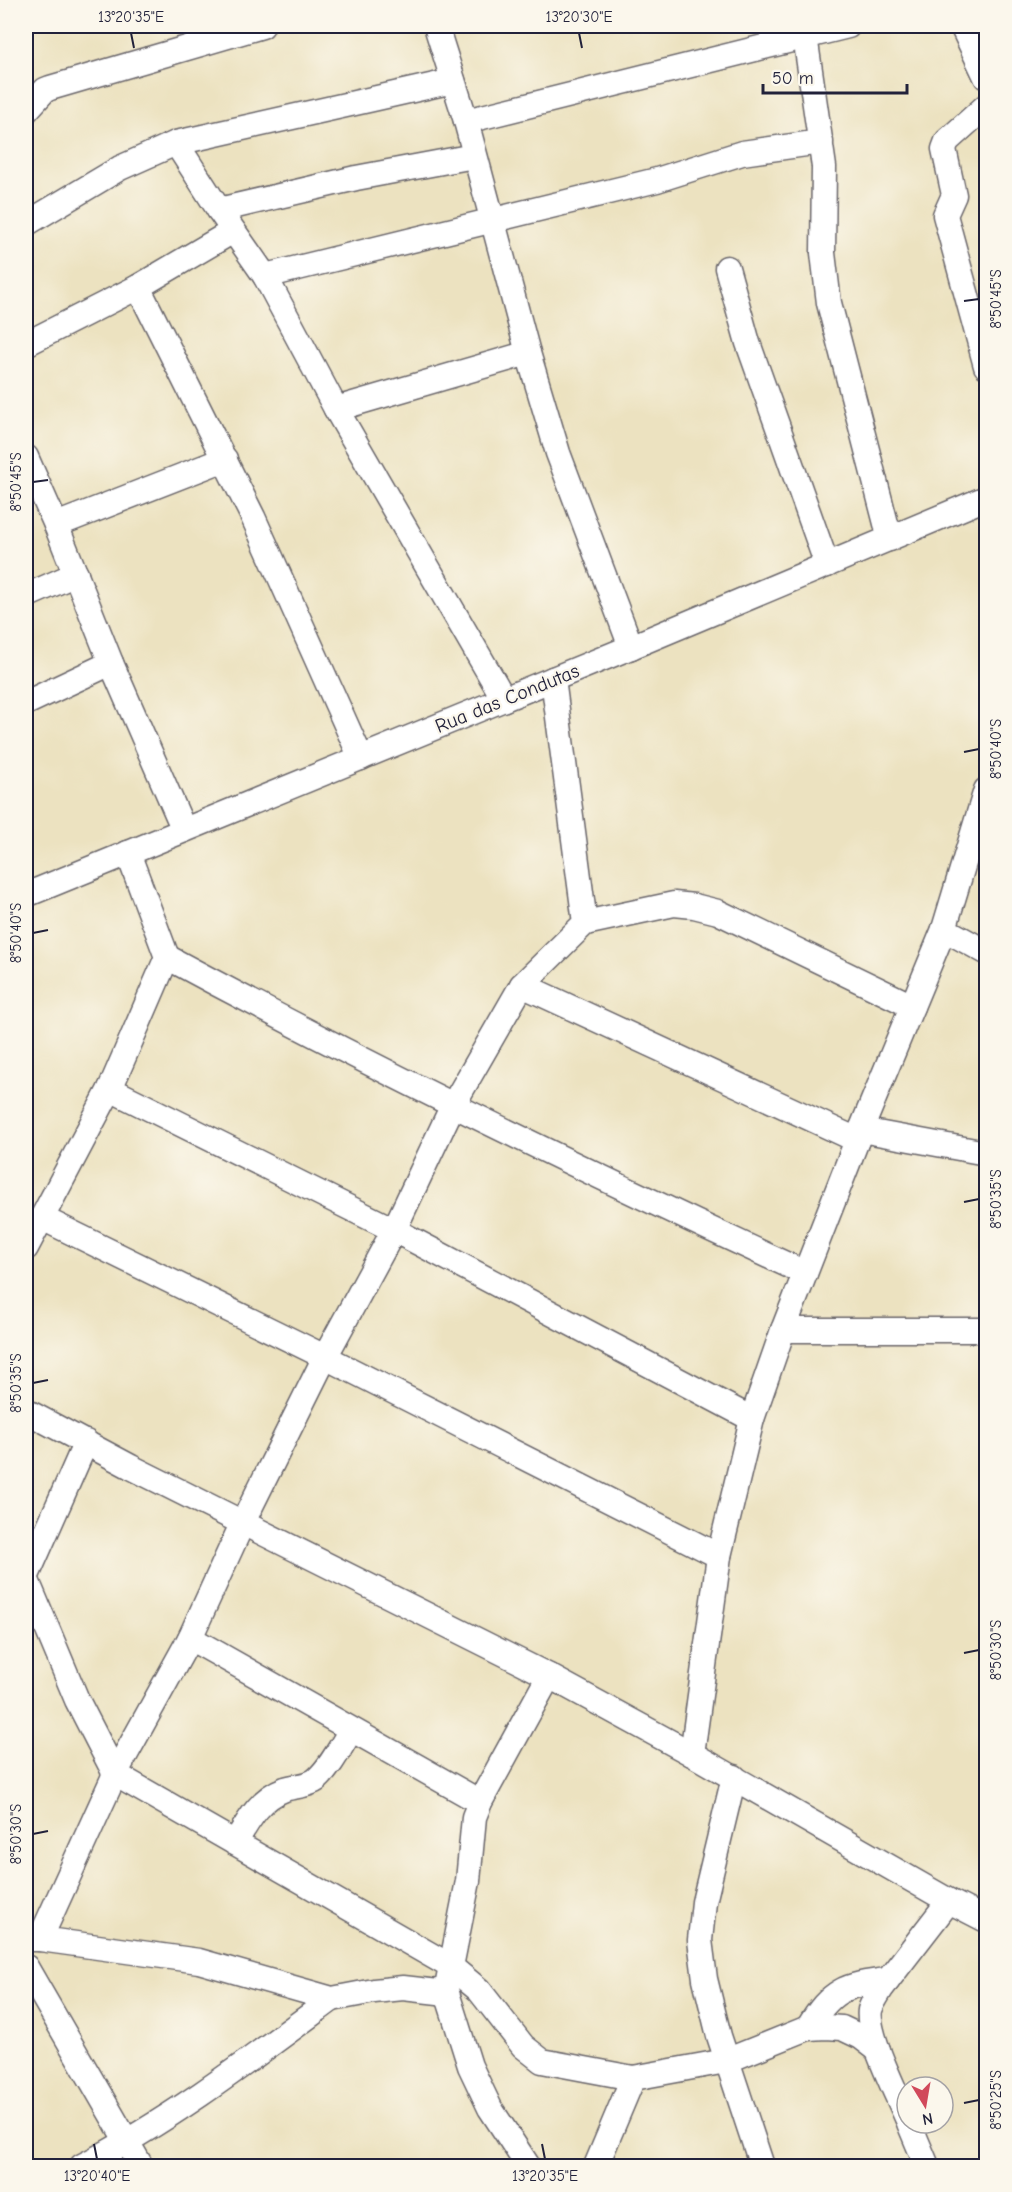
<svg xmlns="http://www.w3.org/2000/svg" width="1012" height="2192" viewBox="0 0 1012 2192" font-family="'Comic Neue',sans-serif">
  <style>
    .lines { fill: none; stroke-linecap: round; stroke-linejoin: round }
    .minor-casing { stroke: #69656a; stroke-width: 27 }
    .minor { stroke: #fff; stroke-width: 24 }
    .ticks { fill: none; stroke: #22223b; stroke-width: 2 }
    .labels { text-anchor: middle; stroke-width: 4.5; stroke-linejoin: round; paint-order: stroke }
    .street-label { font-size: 20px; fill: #22223b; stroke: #fbf7ec }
    .neatline { fill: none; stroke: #22223b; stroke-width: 2 }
    .ticks-label { font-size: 15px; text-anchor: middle; fill: #22223b }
  </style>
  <rect width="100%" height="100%" fill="#fbf7ec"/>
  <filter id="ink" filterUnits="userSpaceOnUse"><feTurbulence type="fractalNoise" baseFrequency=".0167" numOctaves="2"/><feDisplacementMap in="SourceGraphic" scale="12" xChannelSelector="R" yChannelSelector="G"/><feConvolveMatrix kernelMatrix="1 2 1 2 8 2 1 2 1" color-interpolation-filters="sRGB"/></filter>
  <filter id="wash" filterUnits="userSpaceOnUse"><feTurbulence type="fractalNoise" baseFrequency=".008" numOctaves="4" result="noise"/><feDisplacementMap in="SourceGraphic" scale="24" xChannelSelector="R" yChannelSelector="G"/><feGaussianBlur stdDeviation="1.35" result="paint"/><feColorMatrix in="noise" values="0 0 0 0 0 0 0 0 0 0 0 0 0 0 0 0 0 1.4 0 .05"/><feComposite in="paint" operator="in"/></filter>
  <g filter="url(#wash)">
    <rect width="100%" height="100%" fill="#ece2c0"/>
  </g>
  <g filter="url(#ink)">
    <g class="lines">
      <!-- minor casing -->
      <g class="minor-casing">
        <g id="minor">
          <polyline points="436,26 466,121 528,353 558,453 631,647"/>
          <polyline points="962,26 986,77"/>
          <polyline points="805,36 824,167 823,253 829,303 890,539"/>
          <polyline points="986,106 947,141 944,149 954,195 945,215 986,366"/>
          <polyline points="26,111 45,90 50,88 262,26"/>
          <polyline points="466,121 848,26"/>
          <polyline points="176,143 219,210 265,276 336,409 504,699"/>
          <polyline points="219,210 356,178 474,156"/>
          <polyline points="26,224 120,168 176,143 453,81"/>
          <polyline points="727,268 748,343 827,565"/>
          <polyline points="265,276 657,180 742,153 821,142"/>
          <polyline points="138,287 253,517 361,758"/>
          <polyline points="26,344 138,287 233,231"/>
          <polyline points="336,409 528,353"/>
          <polyline points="26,457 56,525 111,663 184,830"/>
          <polyline points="56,525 225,459"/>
          <polyline points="26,596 76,574"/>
          <polyline points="26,703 111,663"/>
          <polyline points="26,895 631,647 986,498"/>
          <polyline points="585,923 674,904 694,906 718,912 912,1006"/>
          <polyline points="944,929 986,952"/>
          <path d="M 167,957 C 376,1070 590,1174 805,1273"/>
          <polyline points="522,985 857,1140"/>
          <polyline points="110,1089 394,1230 752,1419"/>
          <polyline points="861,1130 986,1153"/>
          <polyline points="42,1218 325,1357 719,1556"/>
          <polyline points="26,1248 110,1089 167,957 128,853"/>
          <polyline points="783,1330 986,1330"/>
          <polyline points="26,1411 131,1467 549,1676 692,1754 949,1901 986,1920"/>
          <polyline points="26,1578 77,1700 115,1774 450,1966 479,1990 523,2046 542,2061 633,2078 726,2061 808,2028 826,2027 842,2028 861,2037 878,2050"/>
          <polyline points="26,1578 86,1442"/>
          <polyline points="190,1638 480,1802"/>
          <polyline points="692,1754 719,1556 752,1419 783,1330 861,1130 944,929 986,790"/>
          <polyline points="734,1777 704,1902 700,1940 705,1979 719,2036 762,2166"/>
          <path d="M 235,1843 C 248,1821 260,1798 285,1789 C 294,1786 308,1786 316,1780 C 331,1767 341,1746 351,1730"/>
          <polyline points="26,1939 40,1939 199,1961 332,1999 374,1991 403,1988 447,1993 470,2066 490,2108 528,2166"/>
          <polyline points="40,1939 115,1774 190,1638 243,1522 325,1357 394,1230 453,1105 522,985 585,923 553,679"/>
          <polyline points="26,1967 141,2166"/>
          <polyline points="448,1982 468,1881 474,1817 480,1802 549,1676"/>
          <path d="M 808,2028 C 831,1990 844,1985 888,1980"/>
          <path d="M 907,2118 C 897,2094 866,2034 870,2010 C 872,2003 877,1996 881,1989 L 949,1901"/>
          <polyline points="909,2123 927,2166"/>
          <path d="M 82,2166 C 171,2120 251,2059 332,1999"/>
          <polyline points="596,2166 633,2078"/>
        </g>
      </g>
      <!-- minor -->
      <use href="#minor" class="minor"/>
    </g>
  </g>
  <!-- ticks -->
  <path class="ticks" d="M 131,33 L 134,48M 579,33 L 582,48M 964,301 L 979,299M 33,482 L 48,480M 964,752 L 979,749M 33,933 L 48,930M 964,1202 L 979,1199M 33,1383 L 48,1380M 964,1653 L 979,1650M 33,1834 L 48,1831M 964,2103 L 979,2100M 94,2144 L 97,2159M 542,2144 L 545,2159"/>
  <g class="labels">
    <!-- street labels -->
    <g class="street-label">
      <text transform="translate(507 698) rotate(-22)" y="7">Rua das Condutas</text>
    </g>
  </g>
  <!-- margin -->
  <rect width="1012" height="2192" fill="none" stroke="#fbf7ec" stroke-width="66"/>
  <!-- north arrow -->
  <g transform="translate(925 2105) rotate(169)"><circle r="28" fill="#fbf7ec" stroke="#a4a2a5" stroke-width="1.5"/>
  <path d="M0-4.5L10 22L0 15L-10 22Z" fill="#d1495b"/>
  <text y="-9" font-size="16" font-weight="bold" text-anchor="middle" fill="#22223b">N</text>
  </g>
  <!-- scale -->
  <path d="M763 84v9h144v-9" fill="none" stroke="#22223b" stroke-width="3"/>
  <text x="772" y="84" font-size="18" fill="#22223b" stroke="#fbf7ec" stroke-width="4.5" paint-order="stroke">50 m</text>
  <rect x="33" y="33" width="946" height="2126" class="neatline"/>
  <g class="ticks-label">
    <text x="131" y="22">13°20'35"E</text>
    <text x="579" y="22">13°20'30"E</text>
    <text transform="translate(996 299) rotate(-90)" y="5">8°50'45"S</text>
    <text transform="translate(16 482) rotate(-90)" y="5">8°50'45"S</text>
    <text transform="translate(996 749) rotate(-90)" y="5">8°50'40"S</text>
    <text transform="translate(16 933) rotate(-90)" y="5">8°50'40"S</text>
    <text transform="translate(996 1199) rotate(-90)" y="5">8°50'35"S</text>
    <text transform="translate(16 1383) rotate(-90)" y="5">8°50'35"S</text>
    <text transform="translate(996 1650) rotate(-90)" y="5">8°50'30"S</text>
    <text transform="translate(16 1834) rotate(-90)" y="5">8°50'30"S</text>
    <text transform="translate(996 2100) rotate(-90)" y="5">8°50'25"S</text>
    <text x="97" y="2181">13°20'40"E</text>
    <text x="545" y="2181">13°20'35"E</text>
  </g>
</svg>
